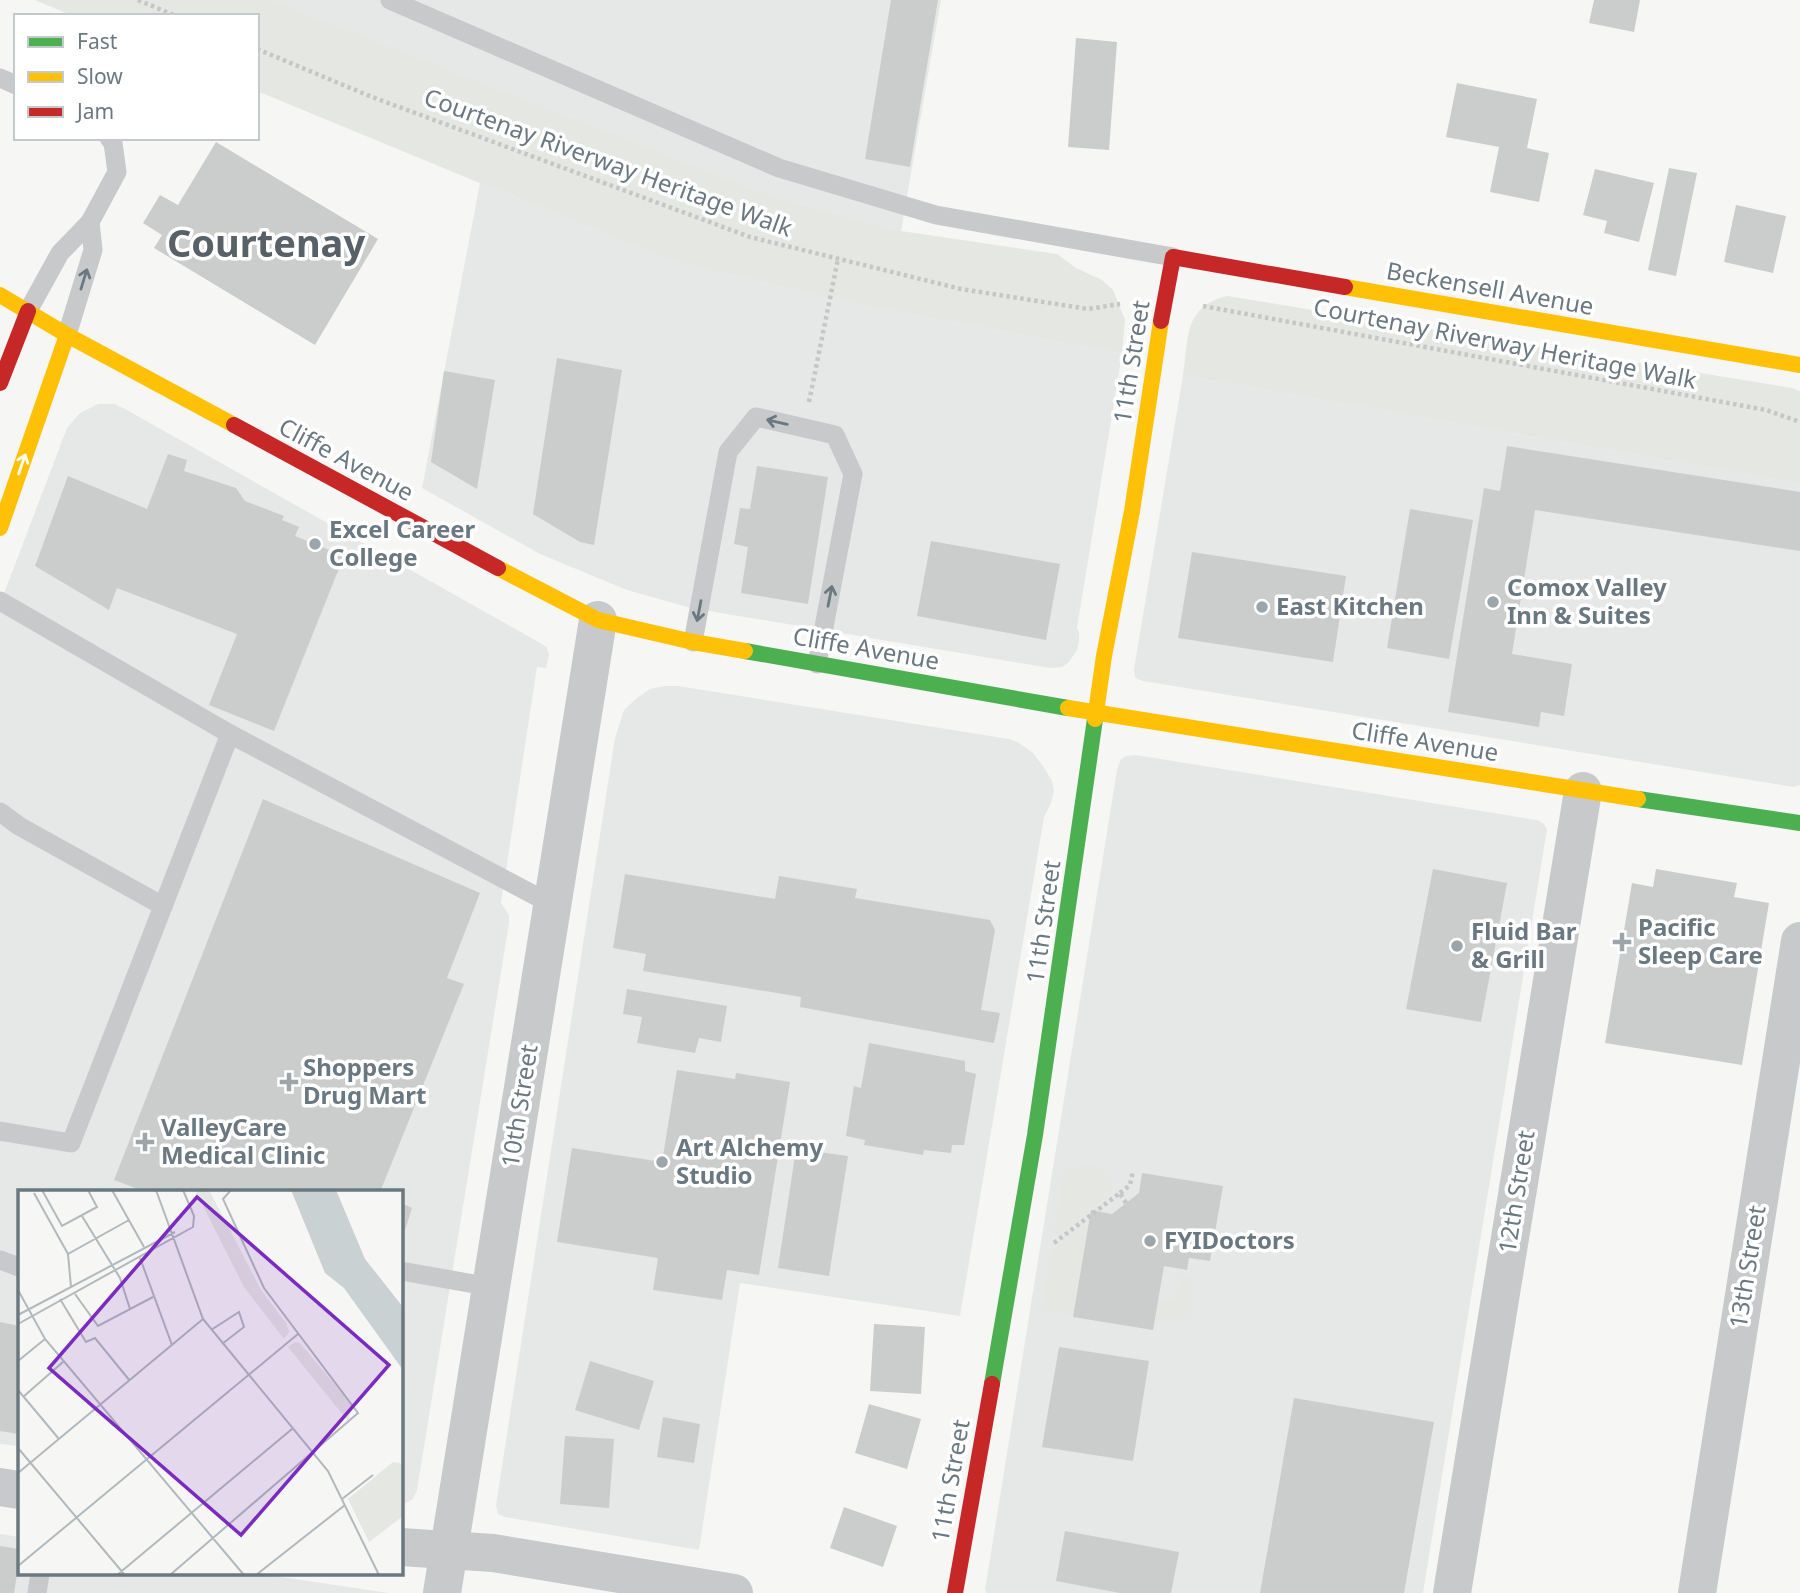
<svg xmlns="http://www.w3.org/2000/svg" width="1800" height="1593" viewBox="0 0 1800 1593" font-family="'Noto Sans',sans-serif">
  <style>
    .built { fill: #e6e7e7 }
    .green { fill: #e5e7e3 }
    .building { fill: #cbcdcd }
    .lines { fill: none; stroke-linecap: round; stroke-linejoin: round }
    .path { stroke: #c6c6c7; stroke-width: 4.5; stroke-dasharray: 3.5 3.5; stroke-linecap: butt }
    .lane { stroke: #c7c9ca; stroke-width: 19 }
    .street { stroke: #c7c9ca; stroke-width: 38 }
    .fast { stroke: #4caf50; stroke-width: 16 }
    .slow { stroke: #ffc107; stroke-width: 16 }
    .jam { stroke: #c62828; stroke-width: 16 }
    .oneway { stroke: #6a7981 }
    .oneway2 { stroke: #f6fbf6 }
    .poi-dot { fill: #9ba5aa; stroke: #fff; stroke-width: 2.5 }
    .labels { text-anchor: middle; stroke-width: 7; stroke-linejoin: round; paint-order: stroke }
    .street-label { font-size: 24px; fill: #6a7981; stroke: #fff }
    .poi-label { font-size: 24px; font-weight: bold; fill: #6a7981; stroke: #fff; text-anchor: start }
    .town-label { font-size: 38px; font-weight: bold; fill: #576167; stroke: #fff }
    .inset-road { fill: none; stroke: #b1b9bc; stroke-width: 2 }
    .view { fill: #7b2cbf; fill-opacity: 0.15; stroke: #7b2cbf; stroke-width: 3.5 }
    .inset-edge { fill: none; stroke: #6a7981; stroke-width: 3.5 }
  </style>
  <rect width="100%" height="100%" fill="#f6f6f5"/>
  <!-- built -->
  <g class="built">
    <polygon points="274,0 941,0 901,231 774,196"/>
    <polygon points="480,183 669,261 868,307 1122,354 1077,628 1079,632 1079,641 1077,650 1069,662 1062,667 1050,668 691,608 627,590 540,554 422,488"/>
    <polygon points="1183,376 1800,484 1800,785 1794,787 1143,681 1138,679 1135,677 1134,669"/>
    <polygon points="98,404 114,404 125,409 542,644 547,648 549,654 546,668 537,667 501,903 509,915 509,923 417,1490 413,1499 406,1503 401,1502 401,1192 19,1192 19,1446 0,1444 0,604 67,428 80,413"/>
    <polygon points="665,686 678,686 1009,739 1019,743 1032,752 1043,766 1052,781 1054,791 1051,803 1044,817 960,1316 740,1283 699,1550 505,1517 498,1514 496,1505 615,738 624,710 637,698 650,689"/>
    <polygon points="1136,755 1537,820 1543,823 1547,829 1423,1593 987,1593 985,1590 1117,770 1121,759 1126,756"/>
    <polygon points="0,1534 19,1537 19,1574 261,1574 389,1593 0,1593"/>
  </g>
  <!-- green -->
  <g class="green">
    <polygon points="35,0 274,0 774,196 901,231 1057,254 1076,268 1102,280 1113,290 1125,320 1122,354 868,307 669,261 257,91 257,16 73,16"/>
    <path d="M 1227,296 L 1792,388 L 1800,391 L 1800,484 L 1183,376 C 1189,338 1183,307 1227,296 Z"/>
    <polygon points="1085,1164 1101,1168 1114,1186 1100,1196 1102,1201 1057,1236 1054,1233 1063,1178 1074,1168"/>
    <polygon points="1089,1224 1074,1315 1042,1309 1051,1253"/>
    <polygon points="1181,1276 1189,1277 1193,1285 1189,1314 1179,1322 1156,1318 1158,1301 1170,1303 1177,1299"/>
  </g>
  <!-- building -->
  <g class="building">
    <polygon points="891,0 938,0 910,167 865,159"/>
    <polygon points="1594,0 1640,0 1634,32 1589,23"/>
    <polygon points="1076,38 1117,42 1109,150 1068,147"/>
    <polygon points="1457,83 1537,99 1527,148 1549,153 1539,202 1490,192 1499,147 1446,137"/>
    <polygon points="216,142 378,239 315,345 154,248 162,235 143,223 160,195 178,205"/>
    <polygon points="1669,168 1697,173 1676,276 1648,270"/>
    <polygon points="1595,169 1654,183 1639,242 1604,233 1607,221 1583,215"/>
    <polygon points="1736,205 1786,216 1773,273 1724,262"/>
    <polygon points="557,358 622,370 594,545 580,542 533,514"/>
    <polygon points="444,371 495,380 477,489 431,462"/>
    <polygon points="1507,446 1800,492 1800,551 1535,510 1512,654 1572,664 1564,716 1541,712 1539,727 1448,712 1484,488 1500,491"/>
    <polygon points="168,454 187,460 184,471 236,488 245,501 284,516 282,520 299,527 295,536 344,556 274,731 209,705 237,634 117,588 109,610 35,566 68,476 147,509"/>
    <polygon points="757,466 828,477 808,604 741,593 748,547 734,544 740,508 750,509"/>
    <polygon points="1410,509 1473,520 1449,659 1387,648"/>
    <polygon points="931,541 1060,564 1046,640 917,616"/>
    <polygon points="1192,552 1346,576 1333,662 1178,638"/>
    <polygon points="263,799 480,893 447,978 464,984 380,1192 146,1192 114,1180"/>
    <polygon points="1433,869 1507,883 1481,1022 1406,1009"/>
    <polygon points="1656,869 1737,883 1734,897 1769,903 1742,1065 1605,1043 1632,883 1653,887"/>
    <polygon points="625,874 775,899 779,876 857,889 855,898 990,920 995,930 981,1010 1000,1013 994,1043 800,1007 801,997 643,971 646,954 613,948"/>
    <polygon points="627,989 727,1006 721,1042 699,1038 695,1053 637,1043 642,1017 623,1014"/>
    <polygon points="869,1043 965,1061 965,1071 976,1074 964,1145 952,1145 951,1153 924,1150 923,1155 864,1145 865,1140 846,1136 854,1086 861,1088"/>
    <polygon points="677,1070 735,1079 736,1073 790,1082 759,1275 727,1270 722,1300 653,1290 658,1258 557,1242 572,1148 662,1162"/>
    <polygon points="796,1149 848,1156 829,1276 778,1268"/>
    <polygon points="1142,1173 1223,1186 1210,1261 1189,1258 1187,1270 1164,1266 1153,1330 1073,1317 1091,1210 1112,1214 1139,1193"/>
    <polygon points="401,1203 412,1208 401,1243"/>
    <polygon points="0,1322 19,1326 19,1434 0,1431"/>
    <polygon points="874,1324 925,1327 921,1394 870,1391"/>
    <polygon points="1059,1347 1149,1361 1133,1461 1042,1447"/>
    <polygon points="590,1361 654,1381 639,1430 575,1410"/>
    <polygon points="1294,1398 1434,1422 1404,1593 1260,1593"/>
    <polygon points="869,1404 921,1419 907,1469 855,1453"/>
    <polygon points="663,1417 700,1424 694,1463 657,1457"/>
    <polygon points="565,1436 614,1439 609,1508 560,1504"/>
    <polygon points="844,1507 897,1526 883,1567 830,1548"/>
    <polygon points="1065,1531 1179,1552 1171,1593 1120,1593 1056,1581"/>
    <polygon points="0,1546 19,1549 19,1562 14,1593 0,1593"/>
  </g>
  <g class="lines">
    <!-- path -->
    <g class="path">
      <polyline points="138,0 176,16"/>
      <polyline points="257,49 372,97 750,237 961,289 1088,309 1120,304"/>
      <polyline points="1203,306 1766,410 1800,422"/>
      <polyline points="809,402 838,259"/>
      <polyline points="1120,1193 1130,1185 1133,1171"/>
      <polyline points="1054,1243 1120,1193 1126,1203"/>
    </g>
    <!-- lane -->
    <g class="lane">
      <polyline points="390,0 779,168 936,215 1173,257"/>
      <polyline points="0,78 16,85"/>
      <polyline points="28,311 60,253 90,222 117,172 113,143 109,138"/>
      <polyline points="67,335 93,250 90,222"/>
      <polyline points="0,601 230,734 551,904"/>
      <polyline points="693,642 728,452 756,417 835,435 853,474 817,664"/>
      <polyline points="0,812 19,826 163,906"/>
      <polyline points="0,1131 71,1143 230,734"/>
      <polyline points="0,1260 19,1267"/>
      <polyline points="401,1271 491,1287"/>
      <polyline points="37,1593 40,1574"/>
    </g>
    <!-- street -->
    <g class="street">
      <polyline points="0,1487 19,1490"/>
      <polyline points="401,1547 493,1553 734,1593"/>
      <polyline points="442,1593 598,620"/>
      <polyline points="1452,1593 1583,791"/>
      <polyline points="1697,1593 1800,941"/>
    </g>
    <!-- fast -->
    <g class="fast">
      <polyline points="745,651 1068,708"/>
      <polyline points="1638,799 1800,823"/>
      <polyline points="992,1384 1035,1135 1095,719"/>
    </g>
    <!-- slow -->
    <g class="slow">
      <polyline points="1345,287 1800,365"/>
      <polyline points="0,295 67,335 234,425"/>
      <polyline points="0,528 67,335"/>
      <polyline points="498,568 598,620 693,642 745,651"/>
      <polyline points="1068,708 1638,799"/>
      <polyline points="1095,719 1104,656 1132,511 1161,321"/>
    </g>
    <!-- jam -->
    <g class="jam">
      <polyline points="1161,321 1173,257 1345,287"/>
      <polyline points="0,383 28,311"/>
      <polyline points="234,425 498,568"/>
      <polyline points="955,1593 992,1384"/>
    </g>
  </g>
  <!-- one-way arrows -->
  <defs><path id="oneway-shaft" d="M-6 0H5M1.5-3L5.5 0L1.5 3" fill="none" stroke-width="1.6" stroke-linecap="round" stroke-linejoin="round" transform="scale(1.75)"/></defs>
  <g class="oneway">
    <use href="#oneway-shaft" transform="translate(84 279) rotate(-73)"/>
    <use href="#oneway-shaft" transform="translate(777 422) rotate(-167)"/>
    <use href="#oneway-shaft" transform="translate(830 596) rotate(-79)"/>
    <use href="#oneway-shaft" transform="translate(699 611) rotate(101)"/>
  </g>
  <use class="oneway2" href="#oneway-shaft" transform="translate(22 464) rotate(-71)"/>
  <!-- markers -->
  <g class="poi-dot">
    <circle cx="315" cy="544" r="7"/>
    <circle cx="1493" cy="602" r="7"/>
    <circle cx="1262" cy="607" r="7"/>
    <path d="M1618.5 931.5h7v7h7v7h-7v7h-7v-7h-7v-7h7z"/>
    <circle cx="1457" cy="946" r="7"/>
    <path d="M285.5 1071.5h7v7h7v7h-7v7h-7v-7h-7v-7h7z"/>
    <path d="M141.5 1131.5h7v7h7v7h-7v7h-7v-7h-7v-7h7z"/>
    <circle cx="662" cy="1162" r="7"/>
    <circle cx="1150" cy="1241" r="7"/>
  </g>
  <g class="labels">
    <!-- street labels -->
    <g class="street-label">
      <text transform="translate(608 163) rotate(20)" y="8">Courtenay Riverway Heritage Walk</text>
      <text transform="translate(1490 289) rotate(10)" y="8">Beckensell Avenue</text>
      <text transform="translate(1505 344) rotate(11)" y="8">Courtenay Riverway Heritage Walk</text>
      <text transform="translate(1132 362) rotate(-81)" y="8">11th Street</text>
      <text transform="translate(346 460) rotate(28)" y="8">Cliffe Avenue</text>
      <text transform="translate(866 649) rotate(10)" y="8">Cliffe Avenue</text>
      <text transform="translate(1425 742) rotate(9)" y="8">Cliffe Avenue</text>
      <text transform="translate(1044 922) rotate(-82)" y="8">11th Street</text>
      <text transform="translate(520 1106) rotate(-81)" y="8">10th Street</text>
      <text transform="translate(1517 1192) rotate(-81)" y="8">12th Street</text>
      <text transform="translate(1748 1267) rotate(-81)" y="8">13th Street</text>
      <text transform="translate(951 1481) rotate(-80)" y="8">11th Street</text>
    </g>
    <!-- poi labels -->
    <g class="poi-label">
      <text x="329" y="538">Excel Career<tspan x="329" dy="28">College</tspan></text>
      <text x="1507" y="596">Comox Valley<tspan x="1507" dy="28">Inn &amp; Suites</tspan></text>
      <text x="1276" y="615">East Kitchen</text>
      <text x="1638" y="936">Pacific<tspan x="1638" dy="28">Sleep Care</tspan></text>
      <text x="1471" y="940">Fluid Bar<tspan x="1471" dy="28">&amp; Grill</tspan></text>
      <text x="303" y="1076">Shoppers<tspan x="303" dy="28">Drug Mart</tspan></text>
      <text x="161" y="1136">ValleyCare<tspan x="161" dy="28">Medical Clinic</tspan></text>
      <text x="676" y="1156">Art Alchemy<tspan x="676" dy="28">Studio</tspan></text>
      <text x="1164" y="1249">FYIDoctors</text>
    </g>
    <!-- town labels -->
    <g class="town-label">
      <text x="266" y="257">Courtenay</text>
    </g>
  </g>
  <!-- overview -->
  <g transform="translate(18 1190)">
    <rect width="385" height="385" fill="#f6f6f5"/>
    <path d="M 177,0 L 191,0 L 243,100 L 268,133 L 271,142 L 266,149 L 226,97 ZM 277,152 L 282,153 L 334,215 L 330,231 L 270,157 ZM 375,272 L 385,274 L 385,326 L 351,352 L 330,309 Z" fill="#e5e7e3"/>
    <path d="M 273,0 L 318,0 L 347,69 L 385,117 L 385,180 L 326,98 L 307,83 Z" fill="#c9d1d3"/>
    <path class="inset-road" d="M 24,0 L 44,36 L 79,17 L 70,0M 94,0 L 126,57M 138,0 L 185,129 L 310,281 L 361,385M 16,3 L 50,64M 64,26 L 102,88 L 112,119M 122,68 L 154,155M 53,97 L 50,64 L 111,30M 0,100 L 27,149 L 226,385M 57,104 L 80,136 L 135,107M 42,109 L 68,152 L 77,148 L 112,191M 0,125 L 157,42M 0,134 L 175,37 L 176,26 L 165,0M 193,140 L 221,122 L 226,137 L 204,154M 0,171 L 27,149M 0,200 L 41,249M 5,207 L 45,172M 0,258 L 106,384M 0,283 L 185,129M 324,309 L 355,285M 0,376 L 280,144M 99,385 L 274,239M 152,385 L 340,223 L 246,98 L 205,9 L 213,0M 238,385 L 327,315"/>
    <path class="view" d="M 179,7 L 371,175 L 223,345 L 31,178 Z"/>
    <rect width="385" height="385" class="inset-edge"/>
  </g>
  <!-- legend -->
  <rect x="14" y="14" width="245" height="126" fill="#ffffff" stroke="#c3c9cd" stroke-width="2"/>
  <rect x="28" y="37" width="35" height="10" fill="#4caf50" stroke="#c3c9cd" stroke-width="2"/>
  <text x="77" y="49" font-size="21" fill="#6a7981">Fast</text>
  <rect x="28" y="72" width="35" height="10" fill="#ffc107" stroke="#c3c9cd" stroke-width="2"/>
  <text x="77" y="84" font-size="21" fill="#6a7981">Slow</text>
  <rect x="28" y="107" width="35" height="10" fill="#c62828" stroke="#c3c9cd" stroke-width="2"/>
  <text x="77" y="119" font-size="21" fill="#6a7981">Jam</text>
</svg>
